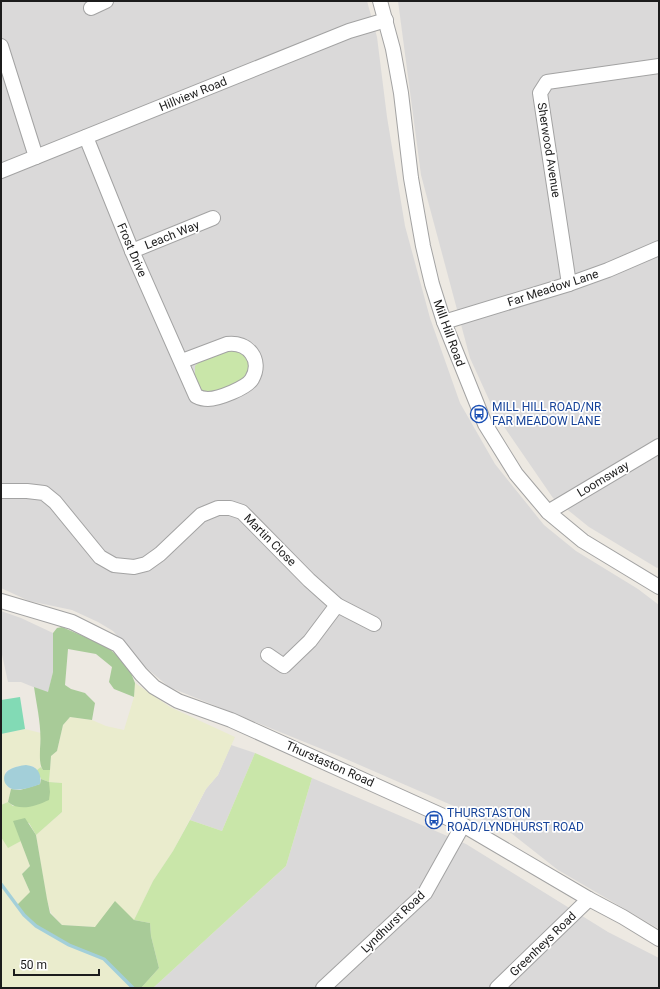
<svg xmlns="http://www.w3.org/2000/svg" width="660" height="989" viewBox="0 0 660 989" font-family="Roboto,sans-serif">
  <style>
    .residential { fill: #dad9d9 }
    .farmland { fill: #eaeccd }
    .grass { fill: #c9e6a9 }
    .forest { fill: #a8cb98 }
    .pitch { fill: #82dab5 }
    .water { fill: #a3cfd9 }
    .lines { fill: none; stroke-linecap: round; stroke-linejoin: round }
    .stream { stroke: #a3cfd9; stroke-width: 3.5 }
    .minor-casing { stroke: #a3a3a3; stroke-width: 16 }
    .minor { stroke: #fff; stroke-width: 14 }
    .labels { text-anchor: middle; stroke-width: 3.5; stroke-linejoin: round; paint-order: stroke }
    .street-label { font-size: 12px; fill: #1c1c1c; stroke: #fff }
    .transit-label { font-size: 12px; fill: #164399; stroke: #fff; text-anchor: start }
  </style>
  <rect width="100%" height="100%" fill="#ede9e2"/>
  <!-- residential -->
  <g class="residential">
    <polygon points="1,1 367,1 377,37 387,117 405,226 430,318 460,403 495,464 544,525 576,551 638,589 659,605 659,929 558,870 511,833 472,814 339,756 169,687 144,666 113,631 98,622 72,610 29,601 1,588"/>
    <polygon points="398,1 659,1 659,567 657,568 589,527 553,498 496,415 470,358 421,175"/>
    <polygon points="1,611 21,618 53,633 53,672 48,693 21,682 8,682 1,650"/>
    <polygon points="231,745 255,753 222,831 190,820 206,789 218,775"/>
    <polygon points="312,778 466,844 608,932 659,958 659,988 153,988 286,866"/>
  </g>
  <!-- farmland -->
  <g class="farmland">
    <polygon points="135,683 170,707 235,737 218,775 206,789 173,851 153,881 134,920 95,927 62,925 51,913 47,900 36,835 62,812 62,783 49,782 51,756 57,751 63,725 70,717 92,720 106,726 124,730 134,697"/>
    <polygon points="25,729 41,733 40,755 41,767 37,770 33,766 19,766 5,771 7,786 11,789 8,802 1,805 1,734"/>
    <polygon points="1,837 9,847 21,841 30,866 22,874 30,892 36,926 69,945 104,959 133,988 1,988"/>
  </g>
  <!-- grass -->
  <g class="grass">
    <polygon points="228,349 246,353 251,365 243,382 213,393 207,393 200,389 195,381 195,366 201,360"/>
    <polygon points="255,753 312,778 286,866 153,988 141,988 159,968 151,936 150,923 134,920 153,881 173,851 190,820 222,831"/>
    <polygon points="41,767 43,770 50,770 49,782 62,783 62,812 36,835 29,823 14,821 21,841 8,848 1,837 1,805 8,802 13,806 49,782 41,779 37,770"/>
  </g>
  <!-- forest -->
  <g class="forest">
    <path d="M 62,627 L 106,646 L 119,657 L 131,673 L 135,683 L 134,697 L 114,689 L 109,682 L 112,667 L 96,654 L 68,649 L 65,685 L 71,689 L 85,693 L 95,703 L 92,720 L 70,717 L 63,725 L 57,751 L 51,756 L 50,770 L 43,770 C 39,764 40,756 40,749 C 42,727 37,708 34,687 L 48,692 L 53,672 L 53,633 L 57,628 Z"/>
    <path d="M 41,779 L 49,782 L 50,792 L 49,800 C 36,806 20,812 8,802 L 11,789 L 20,790 L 40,784 Z"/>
    <polygon points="25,818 36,835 47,899 50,913 62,925 95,927 115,901 134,920 150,923 151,936 159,968 141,988 133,988 104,959 69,945 36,926 24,915 17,905 30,892 22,874 30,866 13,821"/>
  </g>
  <!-- pitch -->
  <polygon class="pitch" points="20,697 25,729 1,734 1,700"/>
  <!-- water -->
  <path class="water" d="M 26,765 C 37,766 42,773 40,784 C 33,787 20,791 12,789 C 9,788 7,786 5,783 C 0,770 16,766 26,765 Z"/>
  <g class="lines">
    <!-- stream -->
    <polyline class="stream" points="1,884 24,915 36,926 69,945 104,959 133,988"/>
    <!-- minor casing -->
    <g class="minor-casing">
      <g id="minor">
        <polyline points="380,1 393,49 401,93 411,178 423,246 432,284 444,322 485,424 516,474 548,512 583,541 659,587"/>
        <polyline points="91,8 106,1"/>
        <polyline points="1,46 36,157"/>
        <path d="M 86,137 L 132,251 L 196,396 C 200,398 203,399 208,399 C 218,399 247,388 252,379 C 263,360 248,341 227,344 L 182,361"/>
        <polyline points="1,171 349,31 386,20"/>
        <polyline points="132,251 213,218"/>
        <polyline points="569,284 540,93 547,82 659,66"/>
        <polyline points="444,322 569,284 608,270 659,248"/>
        <polyline points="1,491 27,491 44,493 55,502 100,557 114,565 134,567 146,564 160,554 201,515 218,508 230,508 242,512 309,580 337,605 374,624"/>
        <polyline points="548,512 659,446"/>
        <polyline points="1,601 72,622 118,645 141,674 154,687 178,701 231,720 463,825 589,899 623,917 659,939"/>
        <polyline points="268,655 284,666 310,641 337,605"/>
        <polyline points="323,988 425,893 463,825"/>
        <polyline points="497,988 589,899"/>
      </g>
    </g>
    <!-- minor -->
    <use href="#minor" class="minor"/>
  </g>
  <!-- icons -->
  <defs>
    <g id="bus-ring" transform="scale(0.9)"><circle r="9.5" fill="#fff" stroke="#1a4fb4" stroke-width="1.5"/><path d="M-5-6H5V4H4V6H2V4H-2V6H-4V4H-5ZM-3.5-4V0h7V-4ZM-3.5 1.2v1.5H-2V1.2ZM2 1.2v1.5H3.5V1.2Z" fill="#1a4fb4"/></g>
  </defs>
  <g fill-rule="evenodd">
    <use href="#bus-ring" x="479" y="414"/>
    <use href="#bus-ring" x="434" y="820"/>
  </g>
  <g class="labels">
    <!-- street labels -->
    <g class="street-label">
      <text transform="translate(193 94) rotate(-22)" y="4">Hillview Road</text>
      <text transform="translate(549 150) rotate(81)" y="4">Sherwood Avenue</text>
      <text transform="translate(172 235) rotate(-22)" y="4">Leach Way</text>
      <text transform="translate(132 250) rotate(67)" y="4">Frost Drive</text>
      <text transform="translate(553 288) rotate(-18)" y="4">Far Meadow Lane</text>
      <text transform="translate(449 333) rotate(70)" y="4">Mill Hill Road</text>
      <text transform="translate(603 479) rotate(-31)" y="4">Loomsway</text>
      <text transform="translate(270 540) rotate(45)" y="4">Martin Close</text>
      <text transform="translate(330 764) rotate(24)" y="4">Thurstaston Road</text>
      <text transform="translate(393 922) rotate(-44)" y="4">Lyndhurst Road</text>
      <text transform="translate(543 944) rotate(-44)" y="4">Greenheys Road</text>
    </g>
    <!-- transit labels -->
    <g class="transit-label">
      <text x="492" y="411">MILL HILL ROAD/NR<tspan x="492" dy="14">FAR MEADOW LANE</tspan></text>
      <text x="447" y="817">THURSTASTON<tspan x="447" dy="14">ROAD/LYNDHURST ROAD</tspan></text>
    </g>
  </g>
  <!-- border -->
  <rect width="660" height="989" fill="none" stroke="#1c1c1c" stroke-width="4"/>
  <!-- scale -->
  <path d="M14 969v6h85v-6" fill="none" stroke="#1c1c1c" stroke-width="2"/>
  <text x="20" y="969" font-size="12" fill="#1c1c1c" stroke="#ffffff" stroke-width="3" paint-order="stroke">50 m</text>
</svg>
